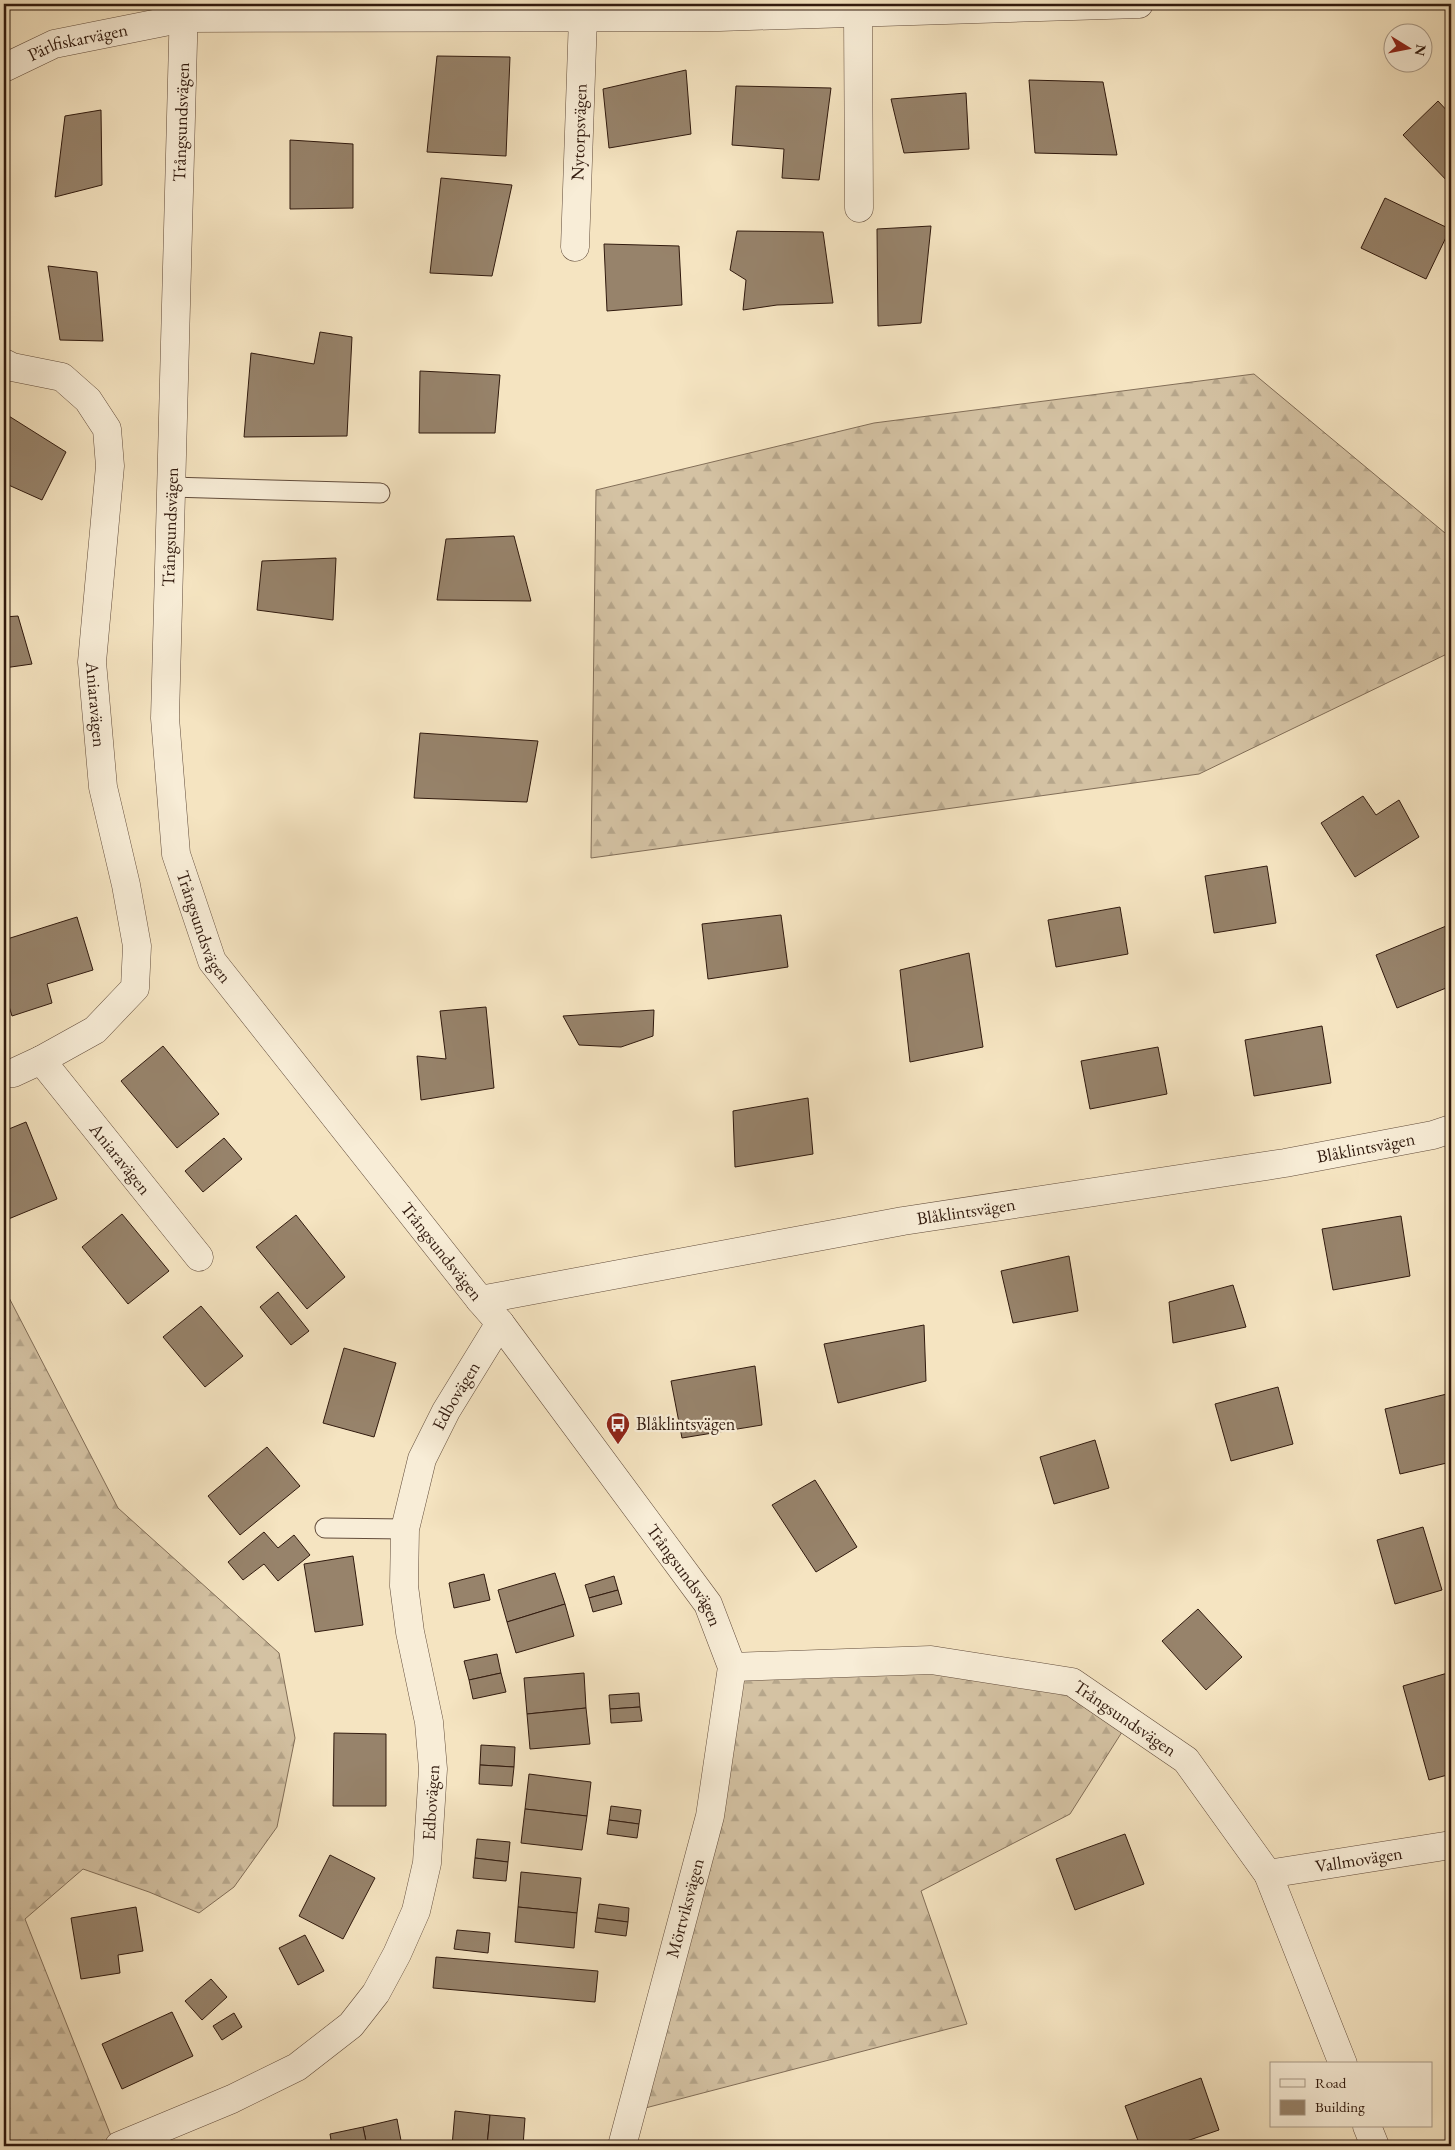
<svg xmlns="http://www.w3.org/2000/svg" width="1455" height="2150" viewBox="0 0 1455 2150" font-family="'EB Garamond',serif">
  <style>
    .forest { fill: url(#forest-firs); stroke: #826e58 }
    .building { fill: #97836b; stroke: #311a0e }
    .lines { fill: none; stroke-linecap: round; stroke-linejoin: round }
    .lane-casing { stroke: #624c3b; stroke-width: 21 }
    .street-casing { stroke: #624c3b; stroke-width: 29 }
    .lane { stroke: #f8edd7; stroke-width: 19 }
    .street { stroke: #f8edd7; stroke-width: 28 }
    .labels { text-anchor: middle; stroke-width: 4.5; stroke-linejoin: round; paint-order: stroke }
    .street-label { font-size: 18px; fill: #311a0e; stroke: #f8edd7 }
    .poi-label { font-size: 18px; fill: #311a0e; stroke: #f8edd7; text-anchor: start }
  </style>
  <defs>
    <pattern id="forest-firs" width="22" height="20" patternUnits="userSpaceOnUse" patternTransform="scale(1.25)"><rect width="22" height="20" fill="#d4c2a3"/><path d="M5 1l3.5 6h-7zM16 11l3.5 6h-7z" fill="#b6a68b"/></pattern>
  </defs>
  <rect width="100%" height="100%" fill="#f5e4c1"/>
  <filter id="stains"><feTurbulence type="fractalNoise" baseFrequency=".004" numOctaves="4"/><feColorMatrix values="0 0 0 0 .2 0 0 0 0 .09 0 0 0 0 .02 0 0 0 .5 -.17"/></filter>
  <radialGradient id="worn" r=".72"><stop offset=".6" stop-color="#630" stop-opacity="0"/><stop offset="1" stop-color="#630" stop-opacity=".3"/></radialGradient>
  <!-- forest -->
  <g class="forest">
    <polygon points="1254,374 1451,538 1451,652 1199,774 591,858 596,490 874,423"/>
    <polygon points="4,1288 118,1508 279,1653 295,1738 277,1827 234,1887 199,1913 149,1892 83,1869 25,1919 115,2146 4,2146"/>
    <polygon points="931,1660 1072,1682 1129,1721 1070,1814 921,1891 967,2024 630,2112 732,1667"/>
  </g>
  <!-- building -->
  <g class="building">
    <polygon points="437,56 510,57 506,156 427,152"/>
    <polygon points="686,70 691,134 609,148 603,89"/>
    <polygon points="1029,80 1103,82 1117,155 1035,153"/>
    <polygon points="736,86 831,88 819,180 782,178 784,149 732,145"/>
    <polygon points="966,93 969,149 904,153 891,99"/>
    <polygon points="1438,101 1451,115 1451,185 1403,135"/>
    <polygon points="101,110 102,185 55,197 65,116"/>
    <polygon points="290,140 353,144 353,208 290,209"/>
    <polygon points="441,178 512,185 492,276 430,273"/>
    <polygon points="1385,198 1450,229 1426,279 1361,248"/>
    <polygon points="931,226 921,323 878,326 877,229"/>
    <polygon points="737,231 823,232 833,303 777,305 743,310 746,280 730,270"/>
    <polygon points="604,244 679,246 682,305 607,311"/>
    <polygon points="48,266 97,272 103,341 60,340"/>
    <polygon points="320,332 352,337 347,436 244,437 251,353 314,364"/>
    <polygon points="420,371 500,375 495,433 419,433"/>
    <polygon points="4,413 66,452 42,500 4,483"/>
    <polygon points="514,536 531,601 437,600 446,539"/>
    <polygon points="336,558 333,620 257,610 262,561"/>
    <polygon points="18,616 32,664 4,668 4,617"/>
    <polygon points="420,733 538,741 527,802 414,798"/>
    <polygon points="1363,796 1376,815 1399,800 1419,837 1355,877 1321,823"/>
    <polygon points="1267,866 1276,923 1214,933 1205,876"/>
    <polygon points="1120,907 1128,954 1056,967 1048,920"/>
    <polygon points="781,915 788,967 708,979 702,924"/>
    <polygon points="77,917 93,970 47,984 52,1003 12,1016 4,990 4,963 8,961 4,940"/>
    <polygon points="1451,924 1451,986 1397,1008 1376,955"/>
    <polygon points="969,953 983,1047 910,1062 900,970"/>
    <polygon points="486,1007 494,1088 421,1100 417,1056 446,1059 440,1011"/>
    <polygon points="654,1010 653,1036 621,1047 579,1045 563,1016"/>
    <polygon points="1322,1026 1331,1083 1254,1096 1245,1040"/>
    <polygon points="163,1046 219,1114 177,1148 121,1081"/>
    <polygon points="1158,1047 1167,1094 1090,1109 1081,1061"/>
    <polygon points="808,1098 813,1154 735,1167 733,1111"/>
    <polygon points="26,1122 57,1199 6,1220 4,1214 4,1131"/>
    <polygon points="224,1138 242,1159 203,1192 185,1171"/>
    <polygon points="122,1214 169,1271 128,1304 82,1247"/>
    <polygon points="296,1215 345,1277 307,1309 256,1247"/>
    <polygon points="1401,1216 1410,1276 1333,1290 1322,1229"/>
    <polygon points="1069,1256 1078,1311 1013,1323 1001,1271"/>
    <polygon points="1233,1285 1246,1327 1173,1343 1169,1302"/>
    <polygon points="278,1292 309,1331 291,1345 260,1307"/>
    <polygon points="201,1306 243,1356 205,1387 163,1337"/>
    <polygon points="924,1325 926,1381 838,1403 824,1344"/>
    <polygon points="344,1348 396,1363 374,1437 323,1423"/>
    <polygon points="755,1366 762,1425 682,1438 671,1381"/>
    <polygon points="1278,1387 1293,1444 1231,1461 1215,1404"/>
    <polygon points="1451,1393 1451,1462 1400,1474 1385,1409"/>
    <polygon points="1095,1440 1109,1488 1054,1504 1040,1457"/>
    <polygon points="267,1447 300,1486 240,1535 208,1496"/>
    <polygon points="815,1480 857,1547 816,1572 772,1505"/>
    <polygon points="1423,1527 1442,1590 1395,1604 1377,1540"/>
    <polygon points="264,1532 278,1548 294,1535 310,1555 278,1581 264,1564 243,1580 228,1562"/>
    <polygon points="353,1556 363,1625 315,1632 304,1564"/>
    <polygon points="555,1573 565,1604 507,1622 498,1590"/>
    <polygon points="484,1574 490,1600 454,1608 449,1583"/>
    <polygon points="614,1576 618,1590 589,1598 585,1585"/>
    <polygon points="618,1590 622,1604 593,1612 589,1598"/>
    <polygon points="565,1604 574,1636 516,1653 507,1622"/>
    <polygon points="1198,1609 1242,1657 1206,1690 1162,1641"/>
    <polygon points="497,1654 501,1673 469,1680 464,1661"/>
    <polygon points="1451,1672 1451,1774 1429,1780 1403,1686"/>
    <polygon points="501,1673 506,1692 473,1699 469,1680"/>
    <polygon points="584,1673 586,1708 527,1714 524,1678"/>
    <polygon points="639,1693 640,1707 610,1709 609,1695"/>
    <polygon points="640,1707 642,1721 611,1723 610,1709"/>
    <polygon points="586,1708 590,1744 530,1749 527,1714"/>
    <polygon points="334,1733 386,1734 386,1806 333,1806"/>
    <polygon points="481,1745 515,1747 514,1767 480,1765"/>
    <polygon points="480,1765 514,1767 512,1786 479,1784"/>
    <polygon points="529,1774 591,1782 587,1816 525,1809"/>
    <polygon points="611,1806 641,1810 639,1824 609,1820"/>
    <polygon points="525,1809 587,1816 582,1850 521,1843"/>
    <polygon points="609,1820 639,1824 637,1838 607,1834"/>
    <polygon points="1125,1834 1144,1884 1075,1910 1056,1859"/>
    <polygon points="477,1839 510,1842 508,1862 475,1858"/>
    <polygon points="330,1855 375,1878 343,1939 299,1916"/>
    <polygon points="475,1858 508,1862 506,1881 473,1878"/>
    <polygon points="521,1872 581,1878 577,1913 518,1907"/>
    <polygon points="599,1904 629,1908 628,1922 597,1918"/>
    <polygon points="136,1907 143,1951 118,1955 120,1973 81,1979 71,1918"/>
    <polygon points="518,1907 577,1913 574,1948 515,1942"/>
    <polygon points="597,1918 628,1922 626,1936 595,1932"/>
    <polygon points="457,1930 490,1933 488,1953 454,1949"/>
    <polygon points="305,1935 324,1971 298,1985 279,1948"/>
    <polygon points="436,1957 598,1971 595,2002 433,1988"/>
    <polygon points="211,1979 227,1997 202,2020 185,2001"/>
    <polygon points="172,2012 193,2056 122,2089 102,2044"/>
    <polygon points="234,2013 242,2027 222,2040 213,2026"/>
    <polygon points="1201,2078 1219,2130 1172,2146 1140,2146 1125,2106"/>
    <polygon points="455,2111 490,2115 487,2146 452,2146"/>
    <polygon points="490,2115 525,2118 523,2146 487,2146"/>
    <polygon points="397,2119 402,2146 367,2146 363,2127"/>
    <polygon points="363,2127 367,2146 332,2146 330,2134"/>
  </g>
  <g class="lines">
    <!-- lane casing -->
    <g class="lane-casing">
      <g id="lane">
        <polyline points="171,487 380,493"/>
        <polyline points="325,1528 405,1529"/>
      </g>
    </g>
    <!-- street casing -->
    <g class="street-casing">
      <g id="street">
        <path id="s1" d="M 184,4 L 165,718 L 176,854 L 212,961 L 480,1300 L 500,1323 L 708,1604 L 732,1667 L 710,1816 L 622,2146"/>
        <polyline points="858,13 859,208"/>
        <path id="s2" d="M 4,68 L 54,44 L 184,18 L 719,17 L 1139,4"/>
        <path id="s3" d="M 575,247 L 583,17"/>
        <path id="s4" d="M 4,363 L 12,367 L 62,377 L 88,400 L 107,429 L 110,466 L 92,662 L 103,787 L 126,885 L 137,946 L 135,988 L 95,1030 L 41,1060 L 199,1257"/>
        <polyline points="4,1074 13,1073 41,1060"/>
        <path id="s5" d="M 480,1300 L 903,1221 L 1285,1163 L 1433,1135 L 1451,1129"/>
        <path id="s6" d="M 732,1667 L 931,1660 L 1072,1682 L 1186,1760 L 1268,1874 L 1343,2064"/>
        <path id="s7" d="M 1268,1874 L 1451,1845"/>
        <polyline points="1367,2126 1375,2146"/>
        <path id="s8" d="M 119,2146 L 232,2099 L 297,2067 L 351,2025 L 376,1993 L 397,1954 L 416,1911 L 427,1863 L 433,1769 L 429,1722 L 410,1632 L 404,1586 L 405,1529 L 422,1459 L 446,1411 L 500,1323"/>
      </g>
    </g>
    <!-- lane -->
    <use href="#lane" class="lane"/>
    <!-- street -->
    <use href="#street" class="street"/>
  </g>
  <!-- icons -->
  <defs>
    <g id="bus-pin" transform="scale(1.25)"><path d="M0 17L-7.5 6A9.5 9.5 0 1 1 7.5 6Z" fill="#8f2418" stroke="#f8edd7"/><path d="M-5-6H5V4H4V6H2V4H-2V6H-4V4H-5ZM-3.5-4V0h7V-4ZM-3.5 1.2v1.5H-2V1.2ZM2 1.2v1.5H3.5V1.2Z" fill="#fff"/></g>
  </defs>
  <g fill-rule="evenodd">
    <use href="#bus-pin" x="618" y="1424"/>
  </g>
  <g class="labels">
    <!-- street labels -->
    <g class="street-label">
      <text dy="6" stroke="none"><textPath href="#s2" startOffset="79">Pärlfiskarvägen</textPath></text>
      <text transform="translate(181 122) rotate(-88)" y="6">Trångsundsvägen</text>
      <text dy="6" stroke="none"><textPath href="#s3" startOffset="115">Nytorpsvägen</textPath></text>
      <text transform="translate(170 527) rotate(-88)" y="6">Trångsundsvägen</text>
      <text dy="6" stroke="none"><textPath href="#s4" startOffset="406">Aniaravägen</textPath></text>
      <text dy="6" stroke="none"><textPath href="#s1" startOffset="929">Trångsundsvägen</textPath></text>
      <text dy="6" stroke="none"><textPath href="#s5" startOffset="899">Blåklintsvägen</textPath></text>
      <text dy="6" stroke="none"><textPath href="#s4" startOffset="940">Aniaravägen</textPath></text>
      <text dy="6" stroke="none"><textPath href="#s5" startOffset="494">Blåklintsvägen</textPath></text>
      <text dy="6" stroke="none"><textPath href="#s1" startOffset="1334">Trångsundsvägen</textPath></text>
      <text dy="6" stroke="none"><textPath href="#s8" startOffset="925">Edbovägen</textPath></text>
      <text dy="6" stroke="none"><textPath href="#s1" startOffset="1739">Trångsundsvägen</textPath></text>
      <text dy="6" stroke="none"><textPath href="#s6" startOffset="406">Trångsundsvägen</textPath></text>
      <text dy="6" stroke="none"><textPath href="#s8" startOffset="505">Edbovägen</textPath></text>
      <text dy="6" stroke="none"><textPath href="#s7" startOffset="92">Vallmovägen</textPath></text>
      <text transform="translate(685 1908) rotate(-75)" y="6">Mörtviksvägen</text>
    </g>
    <!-- poi labels -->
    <g class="poi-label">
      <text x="636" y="1430">Blåklintsvägen</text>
    </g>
  </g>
  <!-- margin -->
  <rect width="1455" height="2150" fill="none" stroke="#f5e4c1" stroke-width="20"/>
  <rect x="5" y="5" width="1445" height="2140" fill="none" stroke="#311a0e" stroke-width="2.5"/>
  <rect x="10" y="10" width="1435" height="2130" fill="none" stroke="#311a0e"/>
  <!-- legend -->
  <rect x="1270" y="2062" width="162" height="65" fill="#f8edd7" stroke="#a89987"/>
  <rect x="1280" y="2079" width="25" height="8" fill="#f8edd7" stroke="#a89987"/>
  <text x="1315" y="2088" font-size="15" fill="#311a0e">Road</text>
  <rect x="1280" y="2100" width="25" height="15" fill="#97836b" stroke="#a89987"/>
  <text x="1315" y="2112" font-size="15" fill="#311a0e">Building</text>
  <!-- north arrow -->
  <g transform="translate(1408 48) rotate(100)"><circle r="24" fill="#f8edd7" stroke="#a89987"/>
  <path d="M0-4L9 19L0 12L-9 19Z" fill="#8f2418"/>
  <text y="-8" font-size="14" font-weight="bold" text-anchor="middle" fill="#311a0e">N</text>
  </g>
  <rect width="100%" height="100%" filter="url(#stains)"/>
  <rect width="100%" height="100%" fill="url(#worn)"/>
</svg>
